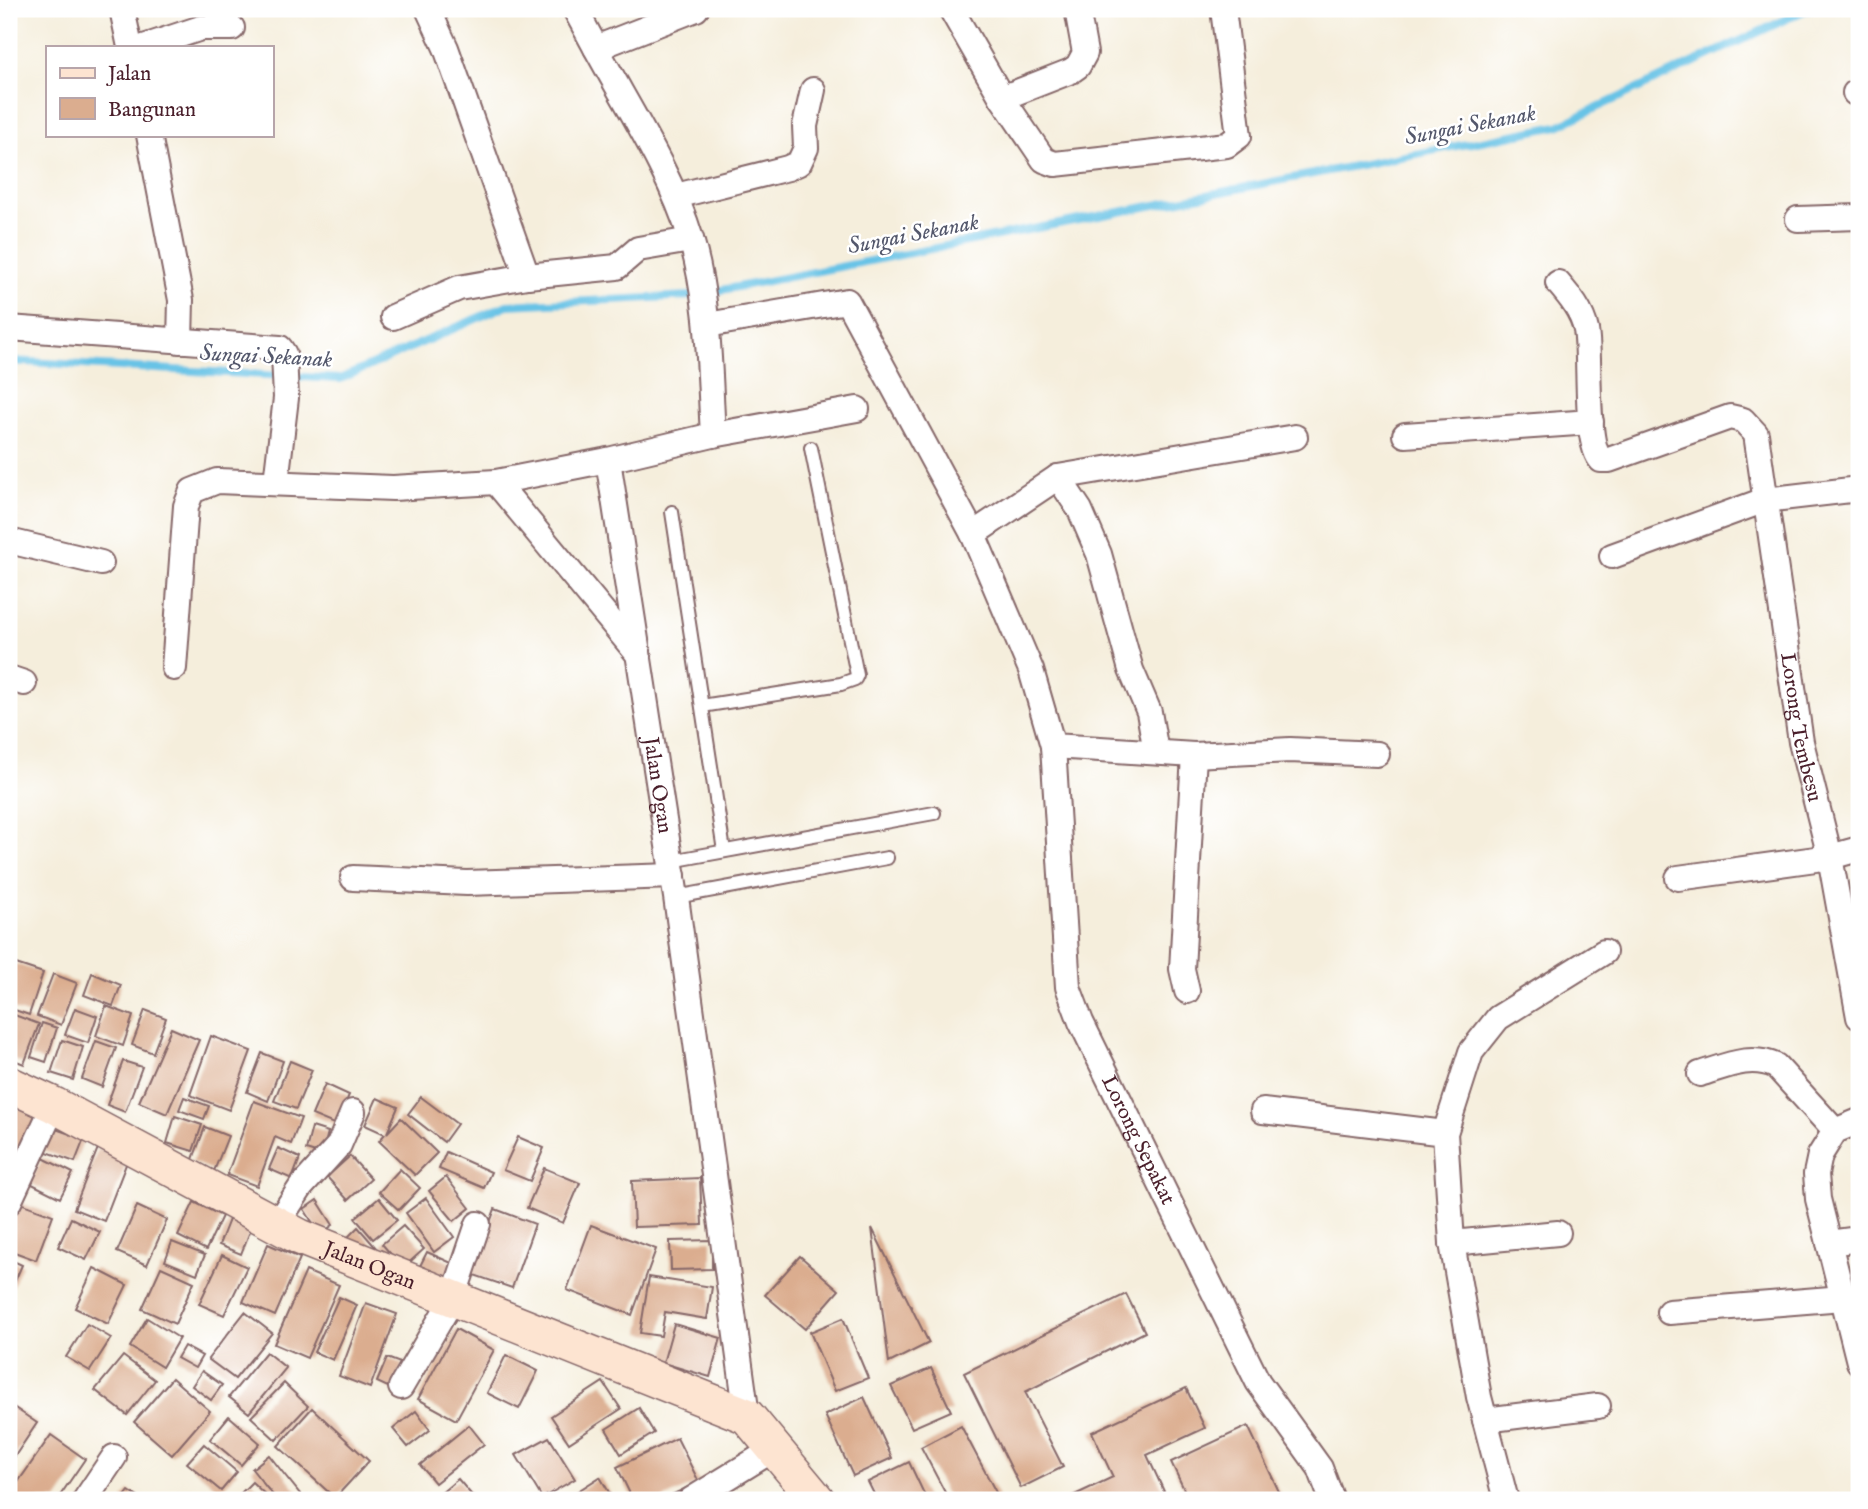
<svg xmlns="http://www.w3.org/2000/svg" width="1868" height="1509" viewBox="0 0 1868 1509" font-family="'IM FELL English',serif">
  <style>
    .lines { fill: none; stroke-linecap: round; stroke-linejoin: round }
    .stream { stroke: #68c3e6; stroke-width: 8 }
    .building { fill: #dbad8f }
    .lane-casing { stroke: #866769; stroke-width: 16 }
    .street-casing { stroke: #866769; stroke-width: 28 }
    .secondary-casing { stroke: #866769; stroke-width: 38 }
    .lane { stroke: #fff; stroke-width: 12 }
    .street { stroke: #fff; stroke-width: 24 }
    .secondary { stroke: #fde4d1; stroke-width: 35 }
    .labels { text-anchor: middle; stroke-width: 5; stroke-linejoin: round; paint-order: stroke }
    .street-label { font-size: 21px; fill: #4a1f2b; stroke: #fff }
    .water-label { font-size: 23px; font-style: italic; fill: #54586c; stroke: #fff }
  </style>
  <rect width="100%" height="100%" fill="#fff"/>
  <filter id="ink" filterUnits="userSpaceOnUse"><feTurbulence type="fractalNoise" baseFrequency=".0143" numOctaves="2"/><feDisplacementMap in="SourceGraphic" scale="14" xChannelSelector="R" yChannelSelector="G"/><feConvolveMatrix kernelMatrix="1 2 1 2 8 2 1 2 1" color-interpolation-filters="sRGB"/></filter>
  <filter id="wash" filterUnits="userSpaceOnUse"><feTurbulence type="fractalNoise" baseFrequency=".00686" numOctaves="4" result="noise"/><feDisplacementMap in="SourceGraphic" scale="28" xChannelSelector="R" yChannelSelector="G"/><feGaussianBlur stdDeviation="1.57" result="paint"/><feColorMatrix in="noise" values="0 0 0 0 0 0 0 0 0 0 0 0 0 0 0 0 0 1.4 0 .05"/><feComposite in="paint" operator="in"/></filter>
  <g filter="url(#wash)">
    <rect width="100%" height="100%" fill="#f5eedc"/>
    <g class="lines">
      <!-- stream -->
      <polyline class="stream" points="9,361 340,379 507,305 691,296 1558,126 1808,9"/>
    </g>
    <g id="blocks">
      <!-- building -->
      <g class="building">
        <polygon points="10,962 43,973 29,1015 9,1008"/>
        <polygon points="92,973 121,985 113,1006 84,995"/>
        <polygon points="53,974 77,983 61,1025 37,1016"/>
        <polygon points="106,1006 133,1016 123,1046 96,1036"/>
        <polygon points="75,1008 97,1016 88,1043 65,1035"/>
        <polygon points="145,1010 166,1018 153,1053 132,1045"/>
        <polygon points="9,1013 39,1024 24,1064 9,1058"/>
        <polygon points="42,1023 57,1028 46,1062 31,1057"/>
        <polygon points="171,1028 199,1040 167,1114 139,1102"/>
        <polygon points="211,1036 251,1051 229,1110 190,1095"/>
        <polygon points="62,1040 83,1047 73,1080 51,1073"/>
        <polygon points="96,1041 116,1048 102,1087 82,1079"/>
        <polygon points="262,1053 283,1061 268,1101 247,1092"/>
        <polygon points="123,1061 142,1067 125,1112 107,1105"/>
        <polygon points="290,1061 312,1070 296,1109 274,1101"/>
        <polygon points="325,1084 349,1095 336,1125 312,1115"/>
        <polygon points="184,1097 209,1106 204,1119 179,1110"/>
        <polygon points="421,1097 457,1124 444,1142 408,1114"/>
        <polygon points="377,1098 398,1107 387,1133 401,1118 437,1153 415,1175 379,1141 385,1134 365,1125"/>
        <polygon points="254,1101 301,1118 291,1144 275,1137 257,1186 227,1175"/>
        <polygon points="9,1102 39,1116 9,1184"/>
        <polygon points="175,1116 202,1125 193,1151 167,1143"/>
        <polygon points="205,1127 228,1136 214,1171 192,1162"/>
        <polygon points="312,1127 328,1132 322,1155 306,1150"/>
        <polygon points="53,1128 84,1139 75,1162 44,1151"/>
        <polygon points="518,1137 544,1148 530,1181 503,1170"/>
        <polygon points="98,1148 128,1159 104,1221 74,1209"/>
        <polygon points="278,1148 300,1158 292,1179 269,1169"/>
        <polygon points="446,1152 491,1172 484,1188 439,1169"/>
        <polygon points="350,1156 371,1179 348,1200 327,1177"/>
        <polygon points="43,1158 73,1173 60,1198 30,1183"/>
        <polygon points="544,1168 580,1183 563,1223 527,1208"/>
        <polygon points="400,1169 420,1188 399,1210 379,1192"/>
        <polygon points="446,1177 470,1208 454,1221 429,1191"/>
        <polygon points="700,1178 702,1225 634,1227 632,1181"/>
        <polygon points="379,1198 397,1220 373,1239 355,1218"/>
        <polygon points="426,1198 454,1237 434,1252 406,1213"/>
        <polygon points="317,1200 333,1225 320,1234 304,1209"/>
        <polygon points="18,1202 53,1215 36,1260 9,1250 9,1225"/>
        <polygon points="194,1202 222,1216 206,1250 178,1236"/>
        <polygon points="137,1206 167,1220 147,1265 117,1252"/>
        <polygon points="495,1209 535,1224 512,1288 471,1274"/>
        <polygon points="230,1217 252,1226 241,1254 219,1245"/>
        <polygon points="71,1218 100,1232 86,1260 58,1247"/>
        <polygon points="591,1225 656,1249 632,1315 567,1290"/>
        <polygon points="403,1226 424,1249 403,1268 382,1244"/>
        <polygon points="358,1227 377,1249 367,1258 348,1237"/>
        <polygon points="872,1228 929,1343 889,1363"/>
        <polygon points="712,1240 712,1269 671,1270 670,1241"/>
        <polygon points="172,1242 205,1255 197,1274 165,1261"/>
        <polygon points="268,1244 300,1258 275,1316 243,1302"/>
        <polygon points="427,1252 456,1265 449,1281 419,1268"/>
        <polygon points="222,1255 247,1267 224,1315 199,1304"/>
        <polygon points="800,1256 839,1290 805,1329 765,1295"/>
        <polygon points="9,1259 22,1265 9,1295"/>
        <polygon points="161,1267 194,1282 175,1324 142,1309"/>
        <polygon points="94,1268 127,1285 108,1324 75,1308"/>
        <polygon points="306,1271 339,1285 307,1358 274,1344"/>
        <polygon points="649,1277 712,1287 707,1319 665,1312 661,1336 640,1333"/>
        <polygon points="1126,1294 1145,1332 1025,1392 1063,1467 1021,1488 964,1373"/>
        <polygon points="339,1297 357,1305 333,1360 314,1352"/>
        <polygon points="366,1303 397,1314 370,1388 339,1376"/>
        <polygon points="245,1312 272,1333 235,1379 208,1359"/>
        <polygon points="147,1318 179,1338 162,1367 130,1347"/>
        <polygon points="843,1318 868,1378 835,1391 810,1332"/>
        <polygon points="87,1324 111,1338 90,1371 66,1357"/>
        <polygon points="674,1324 721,1338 710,1377 663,1363"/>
        <polygon points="456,1329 494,1350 456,1420 418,1399"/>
        <polygon points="184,1346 202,1356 195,1368 177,1358"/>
        <polygon points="266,1352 286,1368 249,1413 229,1397"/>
        <polygon points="506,1355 538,1371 519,1409 487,1393"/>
        <polygon points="123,1356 155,1380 127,1415 95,1390"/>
        <polygon points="387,1358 403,1364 392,1389 377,1382"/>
        <polygon points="931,1368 951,1411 912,1428 891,1386"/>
        <polygon points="202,1371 222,1385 211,1400 192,1386"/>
        <polygon points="172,1378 210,1411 172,1455 134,1422"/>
        <polygon points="603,1382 621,1409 569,1443 551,1416"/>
        <polygon points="284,1383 308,1406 276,1440 251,1417"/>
        <polygon points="1186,1388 1205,1428 1147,1455 1168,1500 1064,1500 1113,1477 1092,1432"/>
        <polygon points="864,1397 892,1458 853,1476 825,1415"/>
        <polygon points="9,1404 37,1423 9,1465"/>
        <polygon points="312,1408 369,1461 335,1498 278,1446"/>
        <polygon points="639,1408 654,1433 621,1454 606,1429"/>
        <polygon points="416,1411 430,1430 408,1447 393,1429"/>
        <polygon points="229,1416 260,1443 241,1465 210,1439"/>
        <polygon points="469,1425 484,1444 435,1483 420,1465"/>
        <polygon points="961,1426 1000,1500 949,1500 921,1447"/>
        <polygon points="1248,1426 1283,1500 1189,1500 1171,1462"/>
        <polygon points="51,1435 85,1459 57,1500 10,1500 9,1495"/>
        <polygon points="549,1437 575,1479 542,1498 516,1455"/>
        <polygon points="677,1438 699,1482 661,1500 633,1500 617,1467"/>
        <polygon points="204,1444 237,1472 221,1491 187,1463"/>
        <polygon points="269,1455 284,1474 305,1500 277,1500 267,1488 252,1469"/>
        <polygon points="909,1462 927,1500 877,1500 868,1482"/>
        <polygon points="600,1477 613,1499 611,1500 564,1500"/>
        <polygon points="458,1479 476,1500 436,1500 434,1499"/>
        <polygon points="252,1482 271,1500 234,1500"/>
        <polygon points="129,1491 142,1500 122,1500"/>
      </g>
    </g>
  </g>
  <g filter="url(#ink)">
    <use href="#blocks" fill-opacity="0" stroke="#866769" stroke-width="2"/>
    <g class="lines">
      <!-- lane casing -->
      <g class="lane-casing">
        <g id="lane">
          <polyline points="672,512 724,851"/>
          <polyline points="702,706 841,684 855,679 857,675 811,448"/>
          <polyline points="671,861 934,813"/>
          <polyline points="676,897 887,858"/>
        </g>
      </g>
      <!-- street casing -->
      <g class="street-casing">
        <g id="street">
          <polyline points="122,9 130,47"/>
          <polyline points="428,9 446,48 527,276"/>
          <polyline points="575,9 596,48 696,9"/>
          <polyline points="951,9 1002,98 1044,160 1055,164 1227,145 1239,136 1223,9"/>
          <polyline points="144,47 201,28 232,28"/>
          <polyline points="1855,93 1859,93"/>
          <polyline points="1002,98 1071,71 1078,66 1085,53 1077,9"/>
          <polyline points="149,135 181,300 180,341"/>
          <polyline points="676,196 788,168 799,163 806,148 805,126 813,90"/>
          <polyline points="1798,219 1859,217"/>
          <path id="s1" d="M 1558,283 C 1570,297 1582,311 1586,330 C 1591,357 1584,443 1601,460 L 1609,460 L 1730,417 L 1743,420 L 1756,434 L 1801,742 L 1830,857 L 1859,1017"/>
          <polyline points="393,317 459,288 527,276 617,267 638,249 691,240"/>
          <polyline points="707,325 847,301 973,534 1031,670 1053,746 1194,755 1290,750 1377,754"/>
          <polyline points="9,328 280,348 284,354 286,398 276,482"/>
          <polyline points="713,435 857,409"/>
          <polyline points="1405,435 1591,422"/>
          <path id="s2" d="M 608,460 L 676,897 L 747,1416"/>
          <polyline points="1058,477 1080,510 1099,554 1131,670 1149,712 1156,752"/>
          <polyline points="496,482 638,654"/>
          <polyline points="973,534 1058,477 1295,437"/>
          <polyline points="9,541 101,563"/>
          <polyline points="1612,556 1765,500 1859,489"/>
          <path d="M 174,668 L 186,506 L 192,491 L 217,481 L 393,488 L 496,482 L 608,460 L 713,435 C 709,370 710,303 691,239 C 671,173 629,109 596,48"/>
          <polyline points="9,678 24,683"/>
          <path id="s3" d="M 1053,746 L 1068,987 L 1081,1022 L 1258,1382 L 1320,1468 L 1332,1500"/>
          <polyline points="353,878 467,883 673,876"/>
          <polyline points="1678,878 1830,857 1859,849"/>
          <polyline points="1187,991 1182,969 1194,755"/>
          <path d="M 1700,1074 C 1726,1066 1750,1054 1776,1066 L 1835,1131"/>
          <polyline points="1263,1111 1445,1133"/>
          <polyline points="1859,1121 1835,1131 1820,1155 1816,1174 1818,1199 1859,1362"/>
          <polyline points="9,1202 54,1105"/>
          <polyline points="276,1225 301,1187 339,1145 353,1112"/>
          <polyline points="1452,1243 1558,1233"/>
          <polyline points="1829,1243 1859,1239"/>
          <polyline points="1669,1312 1843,1298"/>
          <polyline points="401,1387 453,1298 478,1224"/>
          <polyline points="1485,1420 1598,1406"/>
          <polyline points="85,1500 114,1457"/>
          <polyline points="691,1500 774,1449"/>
          <polyline points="1506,1500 1479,1397 1452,1243 1445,1133 1471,1052 1498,1018 1604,952"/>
        </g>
      </g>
      <!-- secondary casing -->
      <g class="secondary-casing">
        <g id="secondary">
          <path id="s4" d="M 9,1084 L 54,1105 L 300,1237 L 747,1416 L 817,1500"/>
        </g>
      </g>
      <!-- lane -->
      <use href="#lane" class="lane"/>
      <!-- street -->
      <use href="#street" class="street"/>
      <!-- secondary -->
      <use href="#secondary" class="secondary"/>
    </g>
  </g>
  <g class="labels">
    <!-- street labels -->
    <g class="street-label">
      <text dy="7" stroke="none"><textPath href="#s1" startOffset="653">Lorong Tembesu</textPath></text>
      <text dy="7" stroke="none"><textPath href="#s2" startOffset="329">Jalan Ogan</textPath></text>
      <text dy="7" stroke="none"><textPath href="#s3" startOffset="410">Lorong Sepakat</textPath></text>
      <text dy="7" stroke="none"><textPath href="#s4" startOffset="404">Jalan Ogan</textPath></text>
    </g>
    <!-- water labels -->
    <g class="water-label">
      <text transform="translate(1470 124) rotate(-11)" y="8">Sungai Sekanak</text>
      <text transform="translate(913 233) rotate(-11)" y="8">Sungai Sekanak</text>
      <text transform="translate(266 355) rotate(3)" y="8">Sungai Sekanak</text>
    </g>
  </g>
  <!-- margin -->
  <rect width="1868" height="1509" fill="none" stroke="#fff" stroke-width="35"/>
  <!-- legend -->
  <rect x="46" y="46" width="228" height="91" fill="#ffffff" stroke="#b7a5aa" stroke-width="2"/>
  <rect x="60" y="68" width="35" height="10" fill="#fde4d1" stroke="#b7a5aa" stroke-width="2"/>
  <text x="108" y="80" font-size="21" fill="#4a1f2b">Jalan</text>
  <rect x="60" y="98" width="35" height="21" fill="#dbad8f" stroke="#b7a5aa" stroke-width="2"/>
  <text x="108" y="116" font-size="21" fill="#4a1f2b">Bangunan</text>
</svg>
